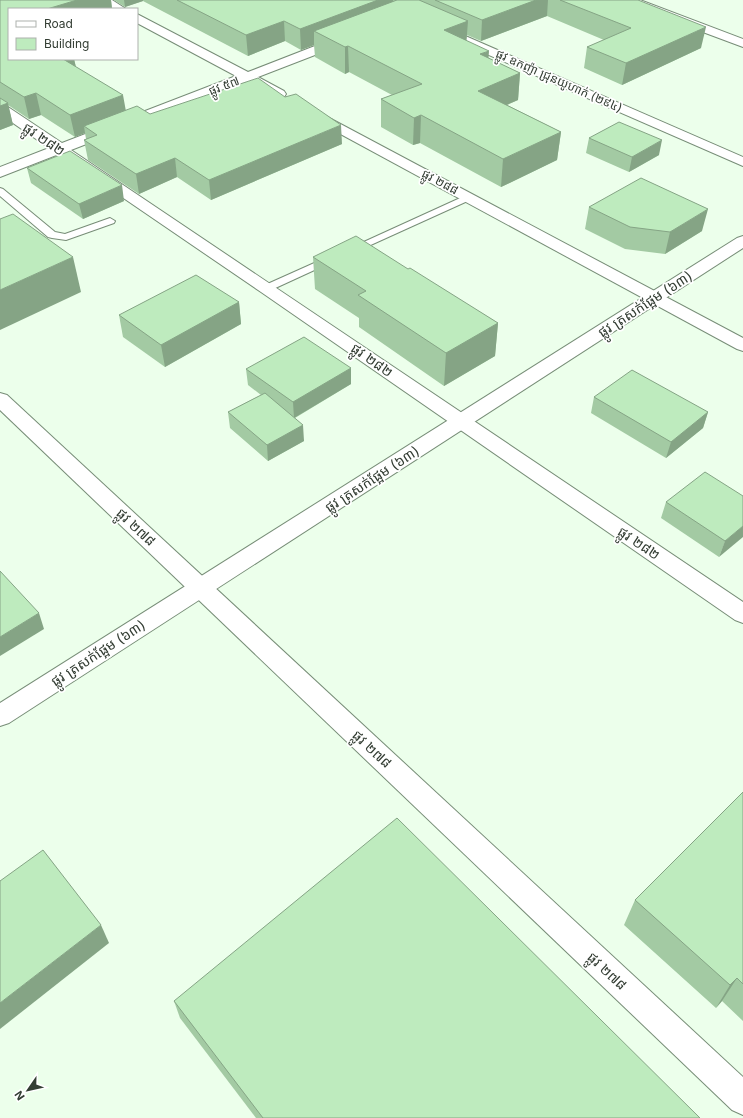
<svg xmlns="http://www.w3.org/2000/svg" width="743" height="1118" viewBox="0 0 743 1118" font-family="Inter,'Noto Sans Khmer',sans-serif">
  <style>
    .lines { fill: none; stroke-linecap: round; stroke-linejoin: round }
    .lane-casing { stroke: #778d77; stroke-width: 2 }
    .street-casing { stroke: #778d77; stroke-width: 2 }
    .secondary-casing { stroke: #778d77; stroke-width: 2 }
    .lane { fill: #fff; fill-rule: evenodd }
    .street { fill: #fff; fill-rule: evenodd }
    .secondary { fill: #fff; fill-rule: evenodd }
    .wall { fill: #a3caa3 }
    .shaded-wall { fill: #85a485 }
    .building { fill: #beebbe; stroke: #85a485 }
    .labels { text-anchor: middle; stroke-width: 3.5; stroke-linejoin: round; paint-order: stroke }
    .far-street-label { font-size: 12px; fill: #333d33; stroke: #fff }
    .street-label { font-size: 14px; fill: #333d33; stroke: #fff }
  </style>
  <rect width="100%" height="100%" fill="#ecffeb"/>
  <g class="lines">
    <!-- lane casing -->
    <g class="lane-casing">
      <g id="lane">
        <polygon points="0,188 3,189 55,232 65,234 110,218 115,221 114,223 66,240 52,238 48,237 0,196"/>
        <polygon points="469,194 474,197 472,199 353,253 349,254 344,251"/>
        <polygon points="330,256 334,257 335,259 334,261 271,290 263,290 262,288 263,286"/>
      </g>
    </g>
    <!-- street casing -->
    <g class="street-casing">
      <g id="street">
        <polygon points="97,0 112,0 126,9 111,9"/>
        <polygon points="623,0 640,0 743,39 743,47 625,3"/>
        <polygon points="137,14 248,72 338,37 342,36 348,40 346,43 258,77 284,91 286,94 284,97 274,97 246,82 71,150 743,602 743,623 735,620 261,292 59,154 0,177 0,167 49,148 0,114 0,104 5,105 62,143 236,76 137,23"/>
        <polygon points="316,111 743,338 743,351 737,349 311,118 309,115 311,112"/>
        <polygon points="0,393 7,395 743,1077 743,1115 732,1110 0,410"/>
      </g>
    </g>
    <!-- secondary casing -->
    <g class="secondary-casing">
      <g id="secondary">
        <polygon points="447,28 743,157 743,166 443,35 441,32"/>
        <polygon points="743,236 743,248 9,723 0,726 0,703 737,238"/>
      </g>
    </g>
    <!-- lane -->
    <use href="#lane" class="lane"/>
    <!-- street -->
    <use href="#street" class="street"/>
    <!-- secondary -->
    <use href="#secondary" class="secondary"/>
  </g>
  <!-- wall -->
  <g class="wall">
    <polygon points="0,0 111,0 112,9 9,9 9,59 74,59 76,67 125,110 342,144 211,200 177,177 139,194 88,160 84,140 86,139 85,133 75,137 41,115 29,119 8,105 13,125 0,130"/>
    <polygon points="114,0 638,0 701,48 622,85 584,68 587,47 604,40 547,16 481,41 467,35 466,40 488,58 520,73 518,100 507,105 561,132 557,160 501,187 420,143 413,145 381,127 381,99 392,95 349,72 345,74 315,57 314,45 301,50 285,41 248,56 143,1 125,7"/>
    <polygon points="589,138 659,155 629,172 586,153"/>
    <polygon points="27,168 124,201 83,219 31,183"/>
    <polygon points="589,207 702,231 665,254 625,249 585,229"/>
    <polygon points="313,257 408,269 498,323 495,356 444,386 359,327 359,318 315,289"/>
    <polygon points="239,302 241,324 165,367 123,337 119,315"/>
    <polygon points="351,368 351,384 295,418 304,441 268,461 230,428 228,412 261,395 248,385 246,369"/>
    <polygon points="594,397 708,412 703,428 666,458 591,413"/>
    <polygon points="743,496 719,557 661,518 666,502"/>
    <polygon points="743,792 743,1021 722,1001 716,1008 624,925 635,900"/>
    <polygon points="174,1001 700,1118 256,1118 180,1018"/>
  </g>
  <!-- shaded-wall -->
  <g class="shaded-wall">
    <polygon points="77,0 111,0 112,9 47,9"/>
    <polygon points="124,0 143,0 143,1 125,7"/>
    <polygon points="378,0 393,0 393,15 314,31 314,45 301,50 300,29"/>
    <polygon points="536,0 548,0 547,16 481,41 482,20"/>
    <polygon points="284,21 285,41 248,56 246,35"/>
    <polygon points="468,21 466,47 444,30"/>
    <polygon points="706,27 701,48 622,85 626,63"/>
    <polygon points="348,46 349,72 345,74 345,47"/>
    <polygon points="489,51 487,78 480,54"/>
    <polygon points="58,59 74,59 77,72"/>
    <polygon points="520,73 518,100 476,118 478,91"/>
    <polygon points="36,93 41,115 29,119 24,97"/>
    <polygon points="123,95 127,117 84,126 85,133 75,137 70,115"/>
    <polygon points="8,103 13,125 0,130 0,106"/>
    <polygon points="421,115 420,143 413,145 414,118"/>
    <polygon points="341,125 342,144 211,200 209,180"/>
    <polygon points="561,132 557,160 501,187 503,159"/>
    <polygon points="662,140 659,155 629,172 632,157"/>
    <polygon points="175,158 177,177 139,194 136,174"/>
    <polygon points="122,185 124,201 83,219 79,204"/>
    <polygon points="708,209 702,231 665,254 670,232"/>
    <polygon points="73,257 81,292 0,330 0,290"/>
    <polygon points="239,302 241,324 165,367 161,345"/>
    <polygon points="498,323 495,356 444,386 446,353"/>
    <polygon points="351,368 351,384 294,418 293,402"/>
    <polygon points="708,412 703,428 666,458 671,442"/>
    <polygon points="303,425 304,441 268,461 267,445"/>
    <polygon points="743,526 743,537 719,557 725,541"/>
    <polygon points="39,613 44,629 0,656 0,637"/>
    <polygon points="101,925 109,943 0,1029 0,1003"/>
    <polygon points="737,978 722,1001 716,1008 730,985"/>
  </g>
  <!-- building -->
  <g class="building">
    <polygon points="0,0 77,0 47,9 9,9 9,59 63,59 123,95 70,115 36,93 24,97 0,82"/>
    <polygon points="177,0 378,0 300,29 284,21 246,35"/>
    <polygon points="397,0 419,0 468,21 444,30 489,51 480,54 520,73 478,91 561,132 503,159 421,115 414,118 381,99 422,84 348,46 345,47 314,31"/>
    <polygon points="435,0 536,0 482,20"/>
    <polygon points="560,0 638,0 706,27 626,63 587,47 631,28"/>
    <polygon points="258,78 285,97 296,94 341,125 209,180 175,158 136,174 84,140 97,135 84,126 137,106 150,114"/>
    <polygon points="0,98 8,103 0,106"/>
    <polygon points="619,122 662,140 632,157 589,138"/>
    <polygon points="70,151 122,185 79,204 27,168"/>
    <polygon points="641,178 708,209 670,232 630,227 589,207"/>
    <polygon points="13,214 73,257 0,290 0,219"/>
    <polygon points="356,236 408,269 410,268 498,323 446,353 358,295 366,291 313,257"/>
    <polygon points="196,275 239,302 161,345 119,315"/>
    <polygon points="304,337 351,368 293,402 246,369"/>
    <polygon points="632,370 708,412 671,442 594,397"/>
    <polygon points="265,393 303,425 267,445 228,412"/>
    <polygon points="705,472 743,496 743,526 725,541 666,502"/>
    <polygon points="0,571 39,613 0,637"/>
    <polygon points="743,792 743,984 737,978 730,985 635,900"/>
    <polygon points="397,818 700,1118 263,1118 174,1001"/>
    <polygon points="43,850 101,925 0,1003 0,881"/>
  </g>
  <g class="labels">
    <!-- far-street labels -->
    <g class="far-street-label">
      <text transform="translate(559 81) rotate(24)" y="4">ផ្លូវ ឧកញ៉ា ជ្រុនយូហាក់ (២៩៤)</text>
      <text transform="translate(224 86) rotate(-21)" y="4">ផ្លូវ ៥៧</text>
      <text transform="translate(440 182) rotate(28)" y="4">ផ្លូវ ២៨៨</text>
    </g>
    <!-- street labels -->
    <g class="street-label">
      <text transform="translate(44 139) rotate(34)" y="5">ផ្លូវ ២៨២</text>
      <text transform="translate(645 304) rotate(-33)" y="5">ផ្លូវ ត្រសក់ផ្អែម (៦៣)</text>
      <text transform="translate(372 360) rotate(35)" y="5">ផ្លូវ ២៨២</text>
      <text transform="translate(372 479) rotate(-33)" y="5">ផ្លូវ ត្រសក់ផ្អែម (៦៣)</text>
      <text transform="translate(136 527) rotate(43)" y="5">ផ្លូវ ២៧៨</text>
      <text transform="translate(639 543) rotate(34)" y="5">ផ្លូវ ២៨២</text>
      <text transform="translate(98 653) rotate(-33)" y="5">ផ្លូវ ត្រសក់ផ្អែម (៦៣)</text>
      <text transform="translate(372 749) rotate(43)" y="5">ផ្លូវ ២៧៨</text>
      <text transform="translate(607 971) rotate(43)" y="5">ផ្លូវ ២៧៨</text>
    </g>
  </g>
  <!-- legend -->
  <rect x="8" y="8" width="130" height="52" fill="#ffffff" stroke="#adb1ad"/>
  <rect x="16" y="21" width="20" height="6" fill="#ffffff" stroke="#adb1ad"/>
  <text x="44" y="28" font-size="12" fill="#333d33">Road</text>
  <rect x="16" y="38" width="20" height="12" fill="#beebbe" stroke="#adb1ad"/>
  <text x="44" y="48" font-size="12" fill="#333d33">Building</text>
  <!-- north arrow -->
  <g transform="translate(28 1090) rotate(236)" stroke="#ffffff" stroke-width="3" paint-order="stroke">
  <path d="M0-3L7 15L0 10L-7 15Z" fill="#333d33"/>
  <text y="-6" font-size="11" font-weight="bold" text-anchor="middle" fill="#333d33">N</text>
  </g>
</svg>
